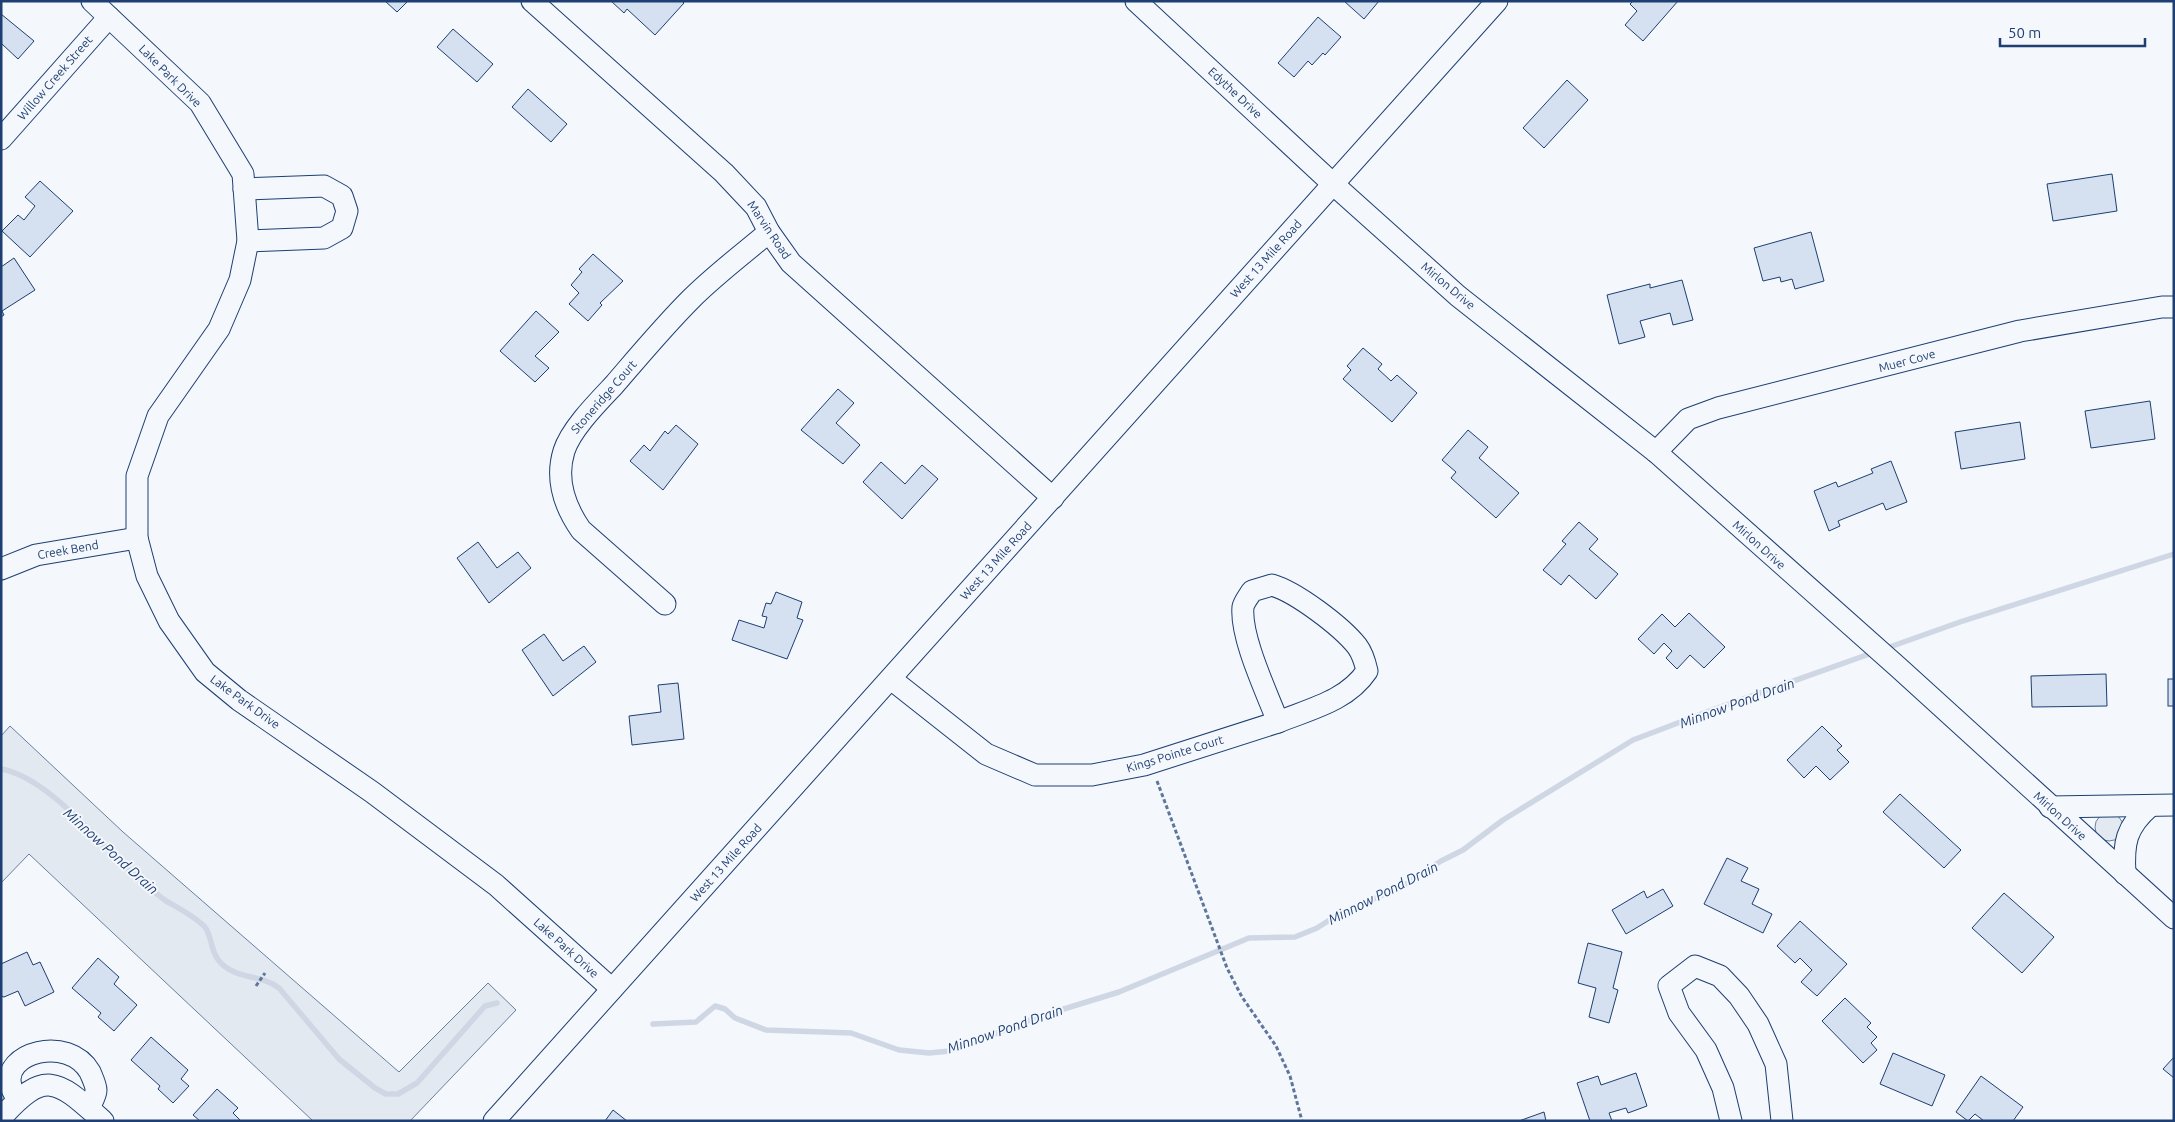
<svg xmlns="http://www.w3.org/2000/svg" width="2175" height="1122" viewBox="0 0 2175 1122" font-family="Ubuntu,sans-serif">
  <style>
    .green { fill: #e3e9f0; stroke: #687fa3 }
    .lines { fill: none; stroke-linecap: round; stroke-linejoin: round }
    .stream { stroke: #cfd7e4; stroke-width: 5.5 }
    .building { fill: #d5e0f0; stroke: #1d3f73 }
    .minor-casing { stroke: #1d3f73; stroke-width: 23 }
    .path { stroke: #5e769c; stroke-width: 3; stroke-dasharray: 4 2.5; stroke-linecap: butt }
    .minor { stroke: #f4f7fb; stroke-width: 21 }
    .labels { text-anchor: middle; stroke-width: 4; stroke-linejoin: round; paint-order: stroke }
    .street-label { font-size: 12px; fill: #1d3f73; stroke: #f4f7fb }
    .water-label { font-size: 14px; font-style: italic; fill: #1d3f73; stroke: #f4f7fb }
  </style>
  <rect width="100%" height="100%" fill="#f4f7fb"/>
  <!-- green -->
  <g class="green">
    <polygon points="10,726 123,832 399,1072 488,983 516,1010 410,1121 313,1121 29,854 1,883 1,736"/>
    <circle cx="2109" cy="827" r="14"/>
  </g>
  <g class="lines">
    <!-- stream -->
    <g class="stream">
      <polyline points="1884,649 1960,622 2174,554"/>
      <path d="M 1,769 C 48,777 99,843 134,875 C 144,883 155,893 166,901 C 180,909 192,915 204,926 C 213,935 209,954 224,966 C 240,979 262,975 279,988 L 339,1059 L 375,1088 L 386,1094 L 398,1094 L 417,1083 L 485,1006 L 497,1003"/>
      <polyline points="653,1024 696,1022 715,1006 725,1009 735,1018 766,1030 851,1033 899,1050 929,1053 950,1051 1038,1017 1119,992 1249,938 1295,937 1317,928 1339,914 1403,886 1441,861 1463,850 1503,820 1633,740 1712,710 1875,652"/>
    </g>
  </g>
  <!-- building -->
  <g class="building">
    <polygon points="385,1 408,1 397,12"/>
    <polygon points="611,1 682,1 684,3 655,35 627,9 624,13"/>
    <polygon points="1344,1 1379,1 1364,19"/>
    <polygon points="1633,1 1678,1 1643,41 1625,25 1637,11 1630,4"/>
    <polygon points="1,14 34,41 18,59 2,44 1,46"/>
    <polygon points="1318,17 1341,37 1325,55 1323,53 1312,65 1308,61 1294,77 1278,63"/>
    <polygon points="453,29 493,64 477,82 437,47"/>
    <polygon points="1567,80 1588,100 1544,148 1523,128"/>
    <polygon points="528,89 567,124 551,142 512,107"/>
    <polygon points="2112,174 2117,211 2053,221 2047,184"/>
    <polygon points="40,181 73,211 30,257 2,231 18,215 24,220 35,206 25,197"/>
    <polygon points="1811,232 1824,281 1795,289 1792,279 1781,282 1780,277 1763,281 1754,248"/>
    <polygon points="593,254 623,281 600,303 602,305 588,321 569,304 579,293 571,285 582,272 579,269"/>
    <polygon points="14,258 35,290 2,311 4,315 1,317 1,267"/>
    <polygon points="1682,280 1693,320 1673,325 1670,313 1640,321 1645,337 1619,344 1607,295 1650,284 1650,288"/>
    <polygon points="536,311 559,332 535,356 549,368 535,382 500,351"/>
    <polygon points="1363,348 1382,364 1378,369 1391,381 1397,375 1417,393 1392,422 1343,379 1351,370 1347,366"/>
    <polygon points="838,389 854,403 836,423 860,445 843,464 801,430"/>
    <polygon points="2150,401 2155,439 2091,448 2085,411"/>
    <polygon points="2020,422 2025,459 1961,469 1955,432"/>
    <polygon points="676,425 698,444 663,490 630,461 644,445 650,451 665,431 668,434"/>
    <polygon points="1468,430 1488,447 1479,458 1519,493 1496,518 1451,478 1456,472 1442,460"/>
    <polygon points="1891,461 1907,502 1886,510 1883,503 1838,521 1840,526 1829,531 1814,491 1836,482 1838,487 1873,473 1871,469"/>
    <polygon points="881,462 905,484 922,465 938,479 902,519 863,482"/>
    <polygon points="1579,522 1598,539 1589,549 1618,574 1596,599 1569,575 1561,585 1543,570 1566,544 1562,541"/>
    <polygon points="478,542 497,568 518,552 531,568 489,603 457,558"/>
    <polygon points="776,592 802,602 797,618 803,620 787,659 732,640 739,620 764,628 767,617 762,616 766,603 771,604"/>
    <polygon points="1689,613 1725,647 1704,668 1690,655 1677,669 1666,658 1672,651 1664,643 1654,654 1638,639 1662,614 1675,627"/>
    <polygon points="544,634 563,661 584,646 596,662 553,696 522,650"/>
    <polygon points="2106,674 2107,706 2032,707 2031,676"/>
    <rect x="2168" y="679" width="6" height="27"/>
    <polygon points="678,683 684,739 632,745 629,716 661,712 658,685"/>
    <polygon points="1822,726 1842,746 1837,750 1849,762 1830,780 1816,766 1804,778 1787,760"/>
    <polygon points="1900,794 1961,850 1944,868 1883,812"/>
    <polygon points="1727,858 1748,868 1741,881 1759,889 1752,904 1772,914 1763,933 1704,904"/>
    <polygon points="1663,889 1673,906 1626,934 1612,910 1644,891 1647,898"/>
    <polygon points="2004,893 2054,937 2022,973 1972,928"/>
    <polygon points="1800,921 1847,964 1817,996 1801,982 1812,970 1800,958 1795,963 1777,946"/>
    <polygon points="1588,943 1622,952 1613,988 1618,990 1609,1023 1589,1017 1596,988 1578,983"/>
    <polygon points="27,952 33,965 40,962 54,992 25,1006 18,991 4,997 1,996 1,964"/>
    <polygon points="98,958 119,977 114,984 137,1005 114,1031 98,1017 101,1013 72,988"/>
    <polygon points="1845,998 1871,1023 1867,1027 1877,1037 1871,1043 1877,1050 1863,1063 1822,1021"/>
    <polygon points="151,1037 188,1070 181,1079 189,1086 173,1103 158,1089 160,1086 131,1060"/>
    <polygon points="1893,1053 1945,1075 1932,1106 1880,1084"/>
    <polygon points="2174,1057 2174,1078 2163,1069"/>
    <polygon points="1636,1073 1647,1106 1628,1113 1626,1108 1609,1113 1612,1121 1590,1121 1577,1083 1598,1076 1601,1085"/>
    <polygon points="1981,1076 2023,1107 2013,1121 1984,1121 1975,1114 1968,1121 1956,1112"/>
    <polygon points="217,1089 238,1108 233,1113 241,1121 200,1121 193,1115"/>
    <polygon points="613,1110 627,1121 605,1121"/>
    <polygon points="1544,1112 1546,1121 1519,1121"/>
  </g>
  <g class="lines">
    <!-- minor casing -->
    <g class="minor-casing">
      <g id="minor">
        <polyline points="92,1 200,103 243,174 248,241 240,280 219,329 158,416 137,476 137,538 147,576 169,621 205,672 239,700 372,792 496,885 612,989"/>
        <polyline points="532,1 724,173 756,207 769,232 791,263 1053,498"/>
        <polyline points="1136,1 1333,184 1458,296 1656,452 1899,668 2174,918"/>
        <polyline points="1,139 109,17"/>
        <polyline points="244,189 324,186 342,196 347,211 342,228 324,238 248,241"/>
        <polyline points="1656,452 1688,419 1718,408 2020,331 2162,307 2174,307"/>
        <polyline points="1,569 36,555 137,538"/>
        <path d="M 1272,585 C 1296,592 1341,626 1357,646 C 1363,654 1365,662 1367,671 C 1347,701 1310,709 1278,722 C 1267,693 1240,637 1243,607 C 1244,602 1249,596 1252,591 Z"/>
        <path d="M 665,604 L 581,530 C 565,507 555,480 564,451 C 571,429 598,402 614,385 C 639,356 664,326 691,299 C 715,275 743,254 769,232"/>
        <polyline points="891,679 986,754 1035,775 1092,775 1144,765 1278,722"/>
        <polyline points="2050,807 2174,805"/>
        <path d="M 2125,874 C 2123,843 2126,827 2150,806"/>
        <path d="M 18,1100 C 16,1096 12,1091 11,1086 C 1,1053 68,1034 90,1072 C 92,1077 96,1085 96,1090 C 96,1096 91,1103 89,1108"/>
        <path d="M 1,1118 C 46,1067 58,1081 103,1121"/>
        <polyline points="494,1121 1497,1"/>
        <polyline points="1731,1121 1723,1088 1706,1050 1679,1013 1669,986 1695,966 1720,976 1739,996 1758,1024 1776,1064 1782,1121"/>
      </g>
    </g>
    <!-- path -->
    <g class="path">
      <polyline points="1157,781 1227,968 1242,997 1276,1046 1290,1076 1302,1121"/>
      <polyline points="256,986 265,973"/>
    </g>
    <!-- minor -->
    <use href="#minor" class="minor"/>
  </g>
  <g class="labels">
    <!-- street labels -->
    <g class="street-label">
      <text transform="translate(170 76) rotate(45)" y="4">Lake Park Drive</text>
      <text transform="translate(55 78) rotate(-49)" y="4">Willow Creek Street</text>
      <text transform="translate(1235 93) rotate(43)" y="4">Edythe Drive</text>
      <text transform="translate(769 230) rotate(56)" y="4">Marvin Road</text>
      <text transform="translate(1266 259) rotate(-48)" y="4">West 13 Mile Road</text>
      <text transform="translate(1448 286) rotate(40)" y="4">Mirlon Drive</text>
      <text transform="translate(1907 361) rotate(-15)" y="4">Muer Cove</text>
      <text transform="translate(604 397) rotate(-49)" y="4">Stoneridge Court</text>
      <text transform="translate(1759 545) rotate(42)" y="4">Mirlon Drive</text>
      <text transform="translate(68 550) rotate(-10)" y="4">Creek Bend</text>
      <text transform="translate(996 561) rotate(-48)" y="4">West 13 Mile Road</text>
      <text transform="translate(245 702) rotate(36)" y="4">Lake Park Drive</text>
      <text transform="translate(1175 754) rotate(-17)" y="4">Kings Pointe Court</text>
      <text transform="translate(2060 816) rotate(42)" y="4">Mirlon Drive</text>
      <text transform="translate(726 863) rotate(-48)" y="4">West 13 Mile Road</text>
      <text transform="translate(566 948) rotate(42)" y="4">Lake Park Drive</text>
    </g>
    <!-- water labels -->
    <g class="water-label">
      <text transform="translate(1737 703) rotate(-20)" y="5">Minnow Pond Drain</text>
      <text transform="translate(111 851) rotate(42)" y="5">Minnow Pond Drain</text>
      <text transform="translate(1383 893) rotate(-27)" y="5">Minnow Pond Drain</text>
      <text transform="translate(1005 1029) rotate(-19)" y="5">Minnow Pond Drain</text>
    </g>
  </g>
  <!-- border -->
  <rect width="2175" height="1122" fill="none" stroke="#1d3f73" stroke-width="5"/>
  <!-- scale -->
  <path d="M2000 38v8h145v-8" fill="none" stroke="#1d3f73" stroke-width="2.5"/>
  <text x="2008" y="38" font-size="15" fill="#1d3f73" stroke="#f4f7fb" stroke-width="4" paint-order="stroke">50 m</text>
</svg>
